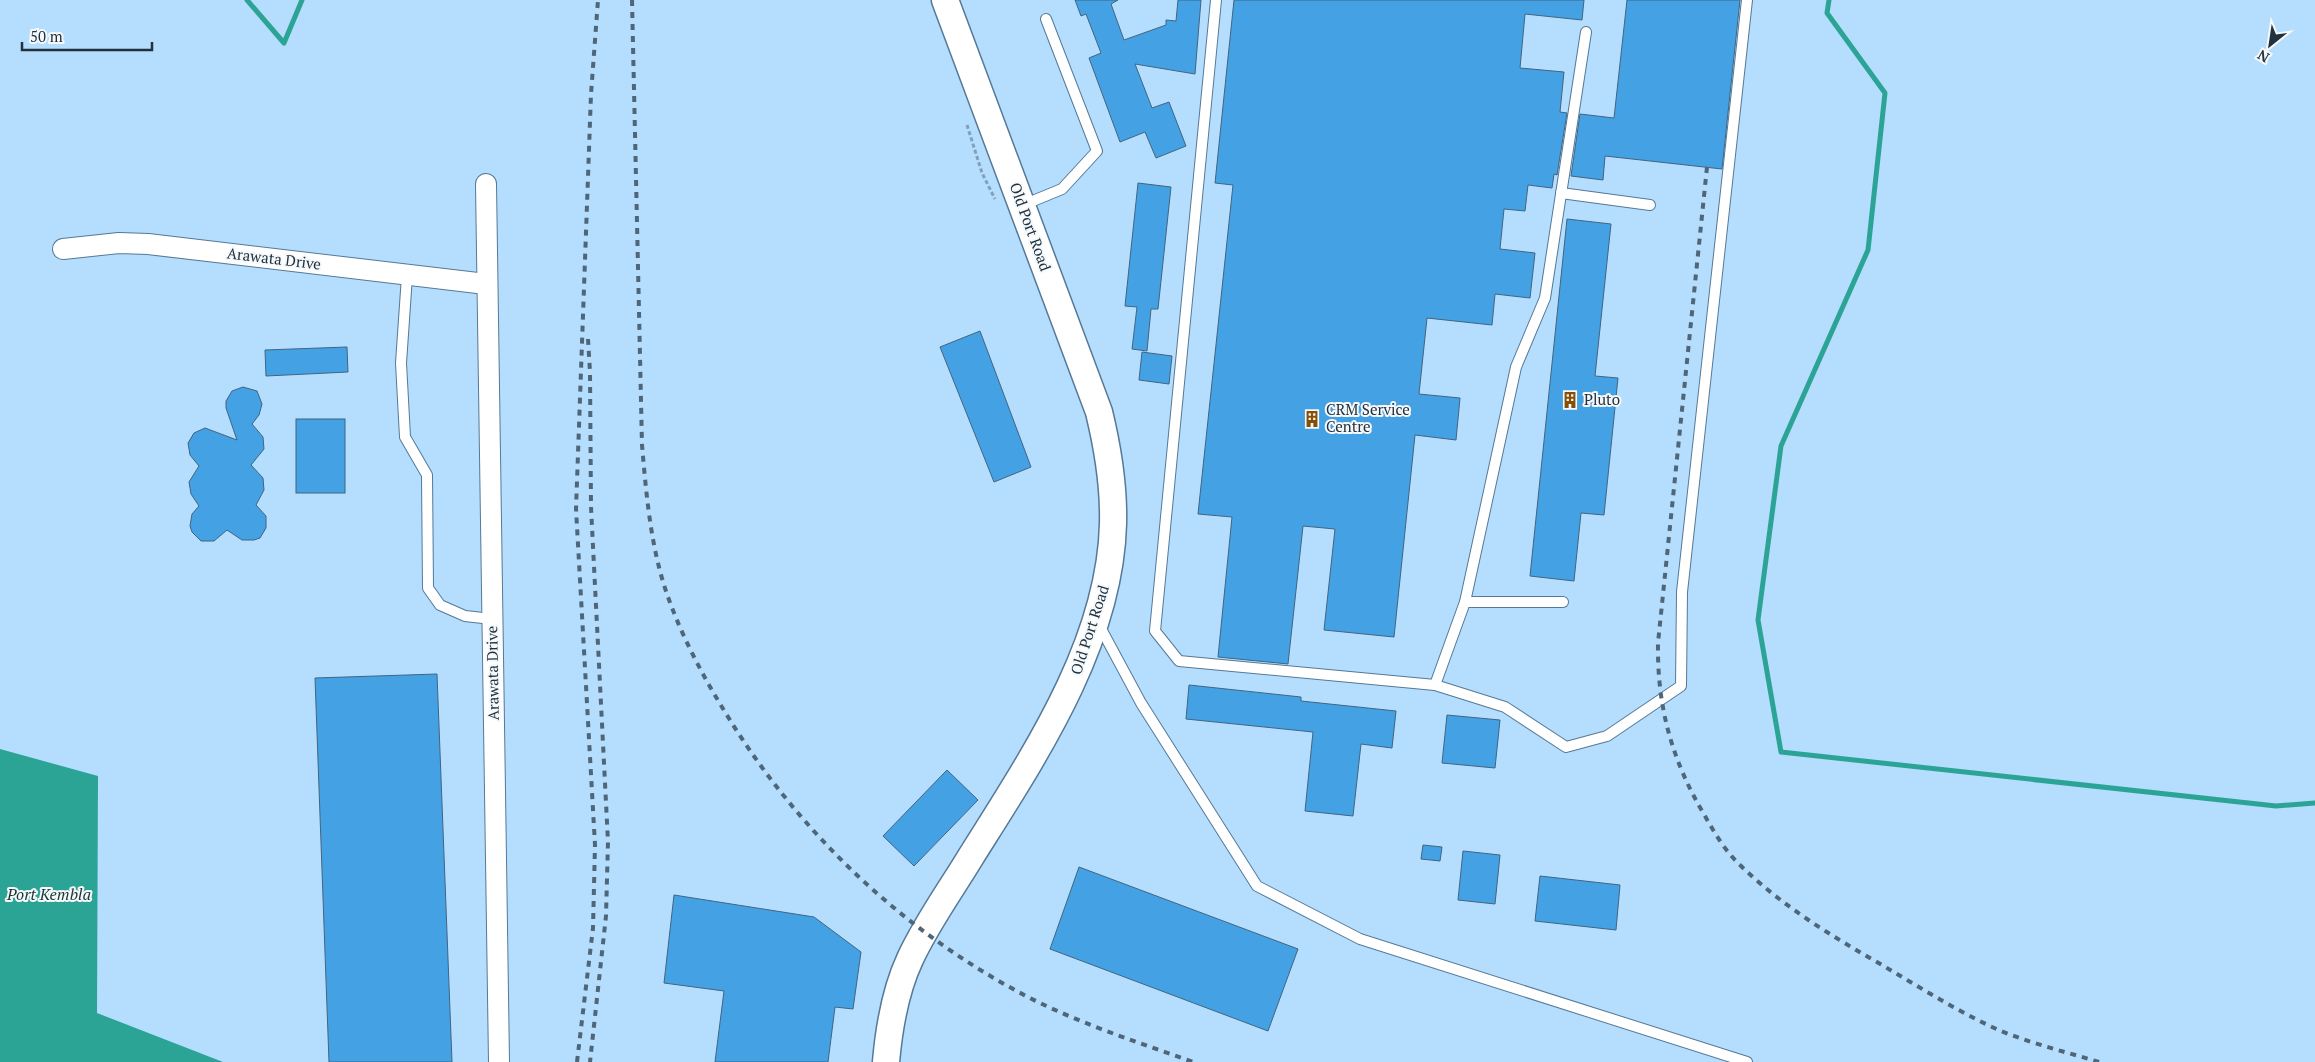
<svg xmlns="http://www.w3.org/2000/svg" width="2315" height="1062" viewBox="0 0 2315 1062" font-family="'PT Serif',serif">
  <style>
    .water { fill: #2ba496 }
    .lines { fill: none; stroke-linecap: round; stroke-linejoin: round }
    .stream { stroke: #2ba496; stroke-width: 5 }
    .building { fill: #44a1e4; stroke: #416581 }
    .service-casing { stroke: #557996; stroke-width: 12 }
    .minor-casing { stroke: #557996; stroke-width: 22 }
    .tertiary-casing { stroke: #557996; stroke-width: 29 }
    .path { stroke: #81a0b9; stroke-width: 3; stroke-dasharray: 4 2.5; stroke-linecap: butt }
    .service { stroke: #fff; stroke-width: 10 }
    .minor { stroke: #fff; stroke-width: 20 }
    .tertiary { stroke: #fff; stroke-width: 26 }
    .rail { stroke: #4f6678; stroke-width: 4; stroke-dasharray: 6 6; stroke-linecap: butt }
    .labels { text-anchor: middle; stroke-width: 4; stroke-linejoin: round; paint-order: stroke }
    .street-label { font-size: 15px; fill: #21313d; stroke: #f5f9fc }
    .poi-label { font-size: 15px; fill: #21313d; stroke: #f5f9fc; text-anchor: start }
    .water-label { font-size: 16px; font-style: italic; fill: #1d3632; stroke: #f5f9fc }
  </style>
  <rect width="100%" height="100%" fill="#b5ddfd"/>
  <!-- water -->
  <polygon class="water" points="0,749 98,776 97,1013 223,1062 0,1062"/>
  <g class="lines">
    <!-- stream -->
    <g class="stream">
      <polyline points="247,0 284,43 302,0"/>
      <polyline points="1829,0 1827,13 1885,93 1868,250 1781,446 1758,620 1781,752 2276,806 2315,803"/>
    </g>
  </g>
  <!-- building -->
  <g class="building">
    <polygon points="1075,0 1118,0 1111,4 1124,40 1166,25 1166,20 1176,21 1178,0 1201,0 1195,74 1135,64 1152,108 1169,102 1186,146 1156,158 1145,132 1120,142 1089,58 1101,53 1086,14 1081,16"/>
    <polygon points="1234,0 1584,0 1582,20 1525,14 1520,68 1564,72 1560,112 1567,113 1557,175 1554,174 1552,188 1528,185 1525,211 1504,209 1500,249 1535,253 1530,298 1495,294 1492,325 1427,318 1419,394 1460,398 1456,440 1415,435 1394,637 1324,630 1335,529 1303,526 1288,664 1218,657 1232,517 1198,514 1233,185 1215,183"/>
    <polygon points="1627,0 1740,0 1722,169 1605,156 1603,180 1571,176 1580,114 1614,118"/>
    <polygon points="1138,183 1171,187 1158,309 1151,309 1147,351 1132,349 1137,307 1125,306"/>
    <polygon points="1567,219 1611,224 1595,376 1618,378 1604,515 1581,513 1574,581 1530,576"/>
    <polygon points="980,331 1031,467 994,482 940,347"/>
    <polygon points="347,347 348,372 266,376 265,350"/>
    <polygon points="1142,352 1172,356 1169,384 1139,380"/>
    <polygon points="243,387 257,391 262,404 259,415 252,424 263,437 264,449 251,465 263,478 264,490 256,505 266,516 266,528 260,538 254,540 242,540 227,530 214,541 201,541 192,532 190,526 192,514 199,506 191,494 189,482 199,466 190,455 188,443 194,433 205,428 237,440 226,408 226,401 232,391"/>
    <rect x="296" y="419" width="49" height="74"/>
    <polygon points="437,674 452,1062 329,1062 315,678"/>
    <polygon points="1189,685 1301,697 1301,701 1396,711 1392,748 1361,744 1353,816 1305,811 1313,732 1186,719"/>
    <polygon points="1447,715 1500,720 1495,768 1442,763"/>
    <polygon points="947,770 978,800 914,866 883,836"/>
    <polygon points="1423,845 1442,847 1440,861 1421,859"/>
    <polygon points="1463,851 1500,855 1495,904 1458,900"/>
    <polygon points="1079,867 1298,949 1268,1031 1050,949"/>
    <polygon points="1540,876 1620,885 1616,930 1535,921"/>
    <polygon points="674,895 814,917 861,952 853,1009 835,1007 828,1062 715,1062 724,991 664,983"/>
  </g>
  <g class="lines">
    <!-- service casing -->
    <g class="service-casing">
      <g id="service">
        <polyline points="1216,0 1155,631 1179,661 1435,685 1465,602 1516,367 1545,298 1586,32"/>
        <polyline points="1561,193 1650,205"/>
        <polyline points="1023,205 1062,189 1097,151 1046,19"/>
        <polyline points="407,276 401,363 405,437 427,475 428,588 440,605 465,616 492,619"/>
        <polyline points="1465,602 1563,602"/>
        <polyline points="1098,623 1141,703 1257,886 1360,939 1747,1062"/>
        <polyline points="1435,685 1505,707 1566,747 1607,736 1681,686 1682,592 1747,0"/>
      </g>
    </g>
    <!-- minor casing -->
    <g class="minor-casing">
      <g id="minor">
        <polyline points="486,184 499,1062"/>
        <polyline points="63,249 119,243 148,244 486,284"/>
      </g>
    </g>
    <!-- tertiary casing -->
    <g class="tertiary-casing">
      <path id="tertiary" d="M 886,1062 C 889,1028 895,991 910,959 C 926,924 950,891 970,858 C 1032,759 1110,645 1113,524 C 1114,486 1108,449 1099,412 L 945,0"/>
    </g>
    <!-- path -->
    <polyline class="path" points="967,125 982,173 995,199"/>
    <!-- service -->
    <use href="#service" class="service"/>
    <!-- minor -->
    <use href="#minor" class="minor"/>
    <!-- tertiary -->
    <use href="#tertiary" class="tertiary"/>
    <!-- rail -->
    <g class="rail">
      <path d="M 632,0 L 642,445 C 646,491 650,540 664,585 C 678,629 701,673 725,712 C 798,832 903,932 1028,997 C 1081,1024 1137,1042 1193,1062"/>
      <path d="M 1707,167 L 1658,643 C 1657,707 1672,761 1705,816 C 1714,832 1724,849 1737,862 C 1780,905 1830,935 1882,965 C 1921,988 1960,1013 2001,1031 C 2033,1044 2066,1052 2099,1062"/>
      <polyline points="588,339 590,372 591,507 608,842 606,916 590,1062"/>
      <polyline points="577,1062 593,928 595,845 576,509 591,94 598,0"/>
    </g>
  </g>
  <!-- icons -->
  <defs>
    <g id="building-bare" transform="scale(1.35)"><path d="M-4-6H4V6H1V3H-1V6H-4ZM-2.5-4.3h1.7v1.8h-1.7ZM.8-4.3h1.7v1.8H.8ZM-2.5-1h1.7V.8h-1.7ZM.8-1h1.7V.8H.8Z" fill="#874e04" stroke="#f5f9fc" stroke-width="2.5" paint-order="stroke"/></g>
  </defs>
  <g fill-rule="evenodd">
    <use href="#building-bare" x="1570" y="400"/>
    <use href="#building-bare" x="1312" y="419"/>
  </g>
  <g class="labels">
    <!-- street labels -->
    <g class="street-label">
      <text transform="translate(1030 227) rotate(70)" y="5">Old Port Road</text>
      <text transform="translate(274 259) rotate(7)" y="5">Arawata Drive</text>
      <text transform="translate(1090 630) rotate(-72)" y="5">Old Port Road</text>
      <text transform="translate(493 673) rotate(-91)" y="5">Arawata Drive</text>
    </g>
    <!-- poi labels -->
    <g class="poi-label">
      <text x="1584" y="405">Pluto</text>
      <text x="1326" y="415">CRM Service<tspan x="1326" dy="17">Centre</tspan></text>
    </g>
    <!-- water labels -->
    <g class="water-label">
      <text x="49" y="900">Port Kembla</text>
    </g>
  </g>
  <!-- north arrow -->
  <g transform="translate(2270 45) rotate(210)" stroke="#f5f9fc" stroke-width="4" paint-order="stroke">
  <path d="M0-4L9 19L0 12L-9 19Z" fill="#21313d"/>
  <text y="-8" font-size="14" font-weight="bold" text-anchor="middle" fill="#21313d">N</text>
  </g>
  <!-- scale -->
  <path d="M22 42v8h130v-8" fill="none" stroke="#21313d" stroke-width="2.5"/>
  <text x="30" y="42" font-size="15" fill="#21313d" stroke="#f5f9fc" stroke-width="4" paint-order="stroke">50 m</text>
</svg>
